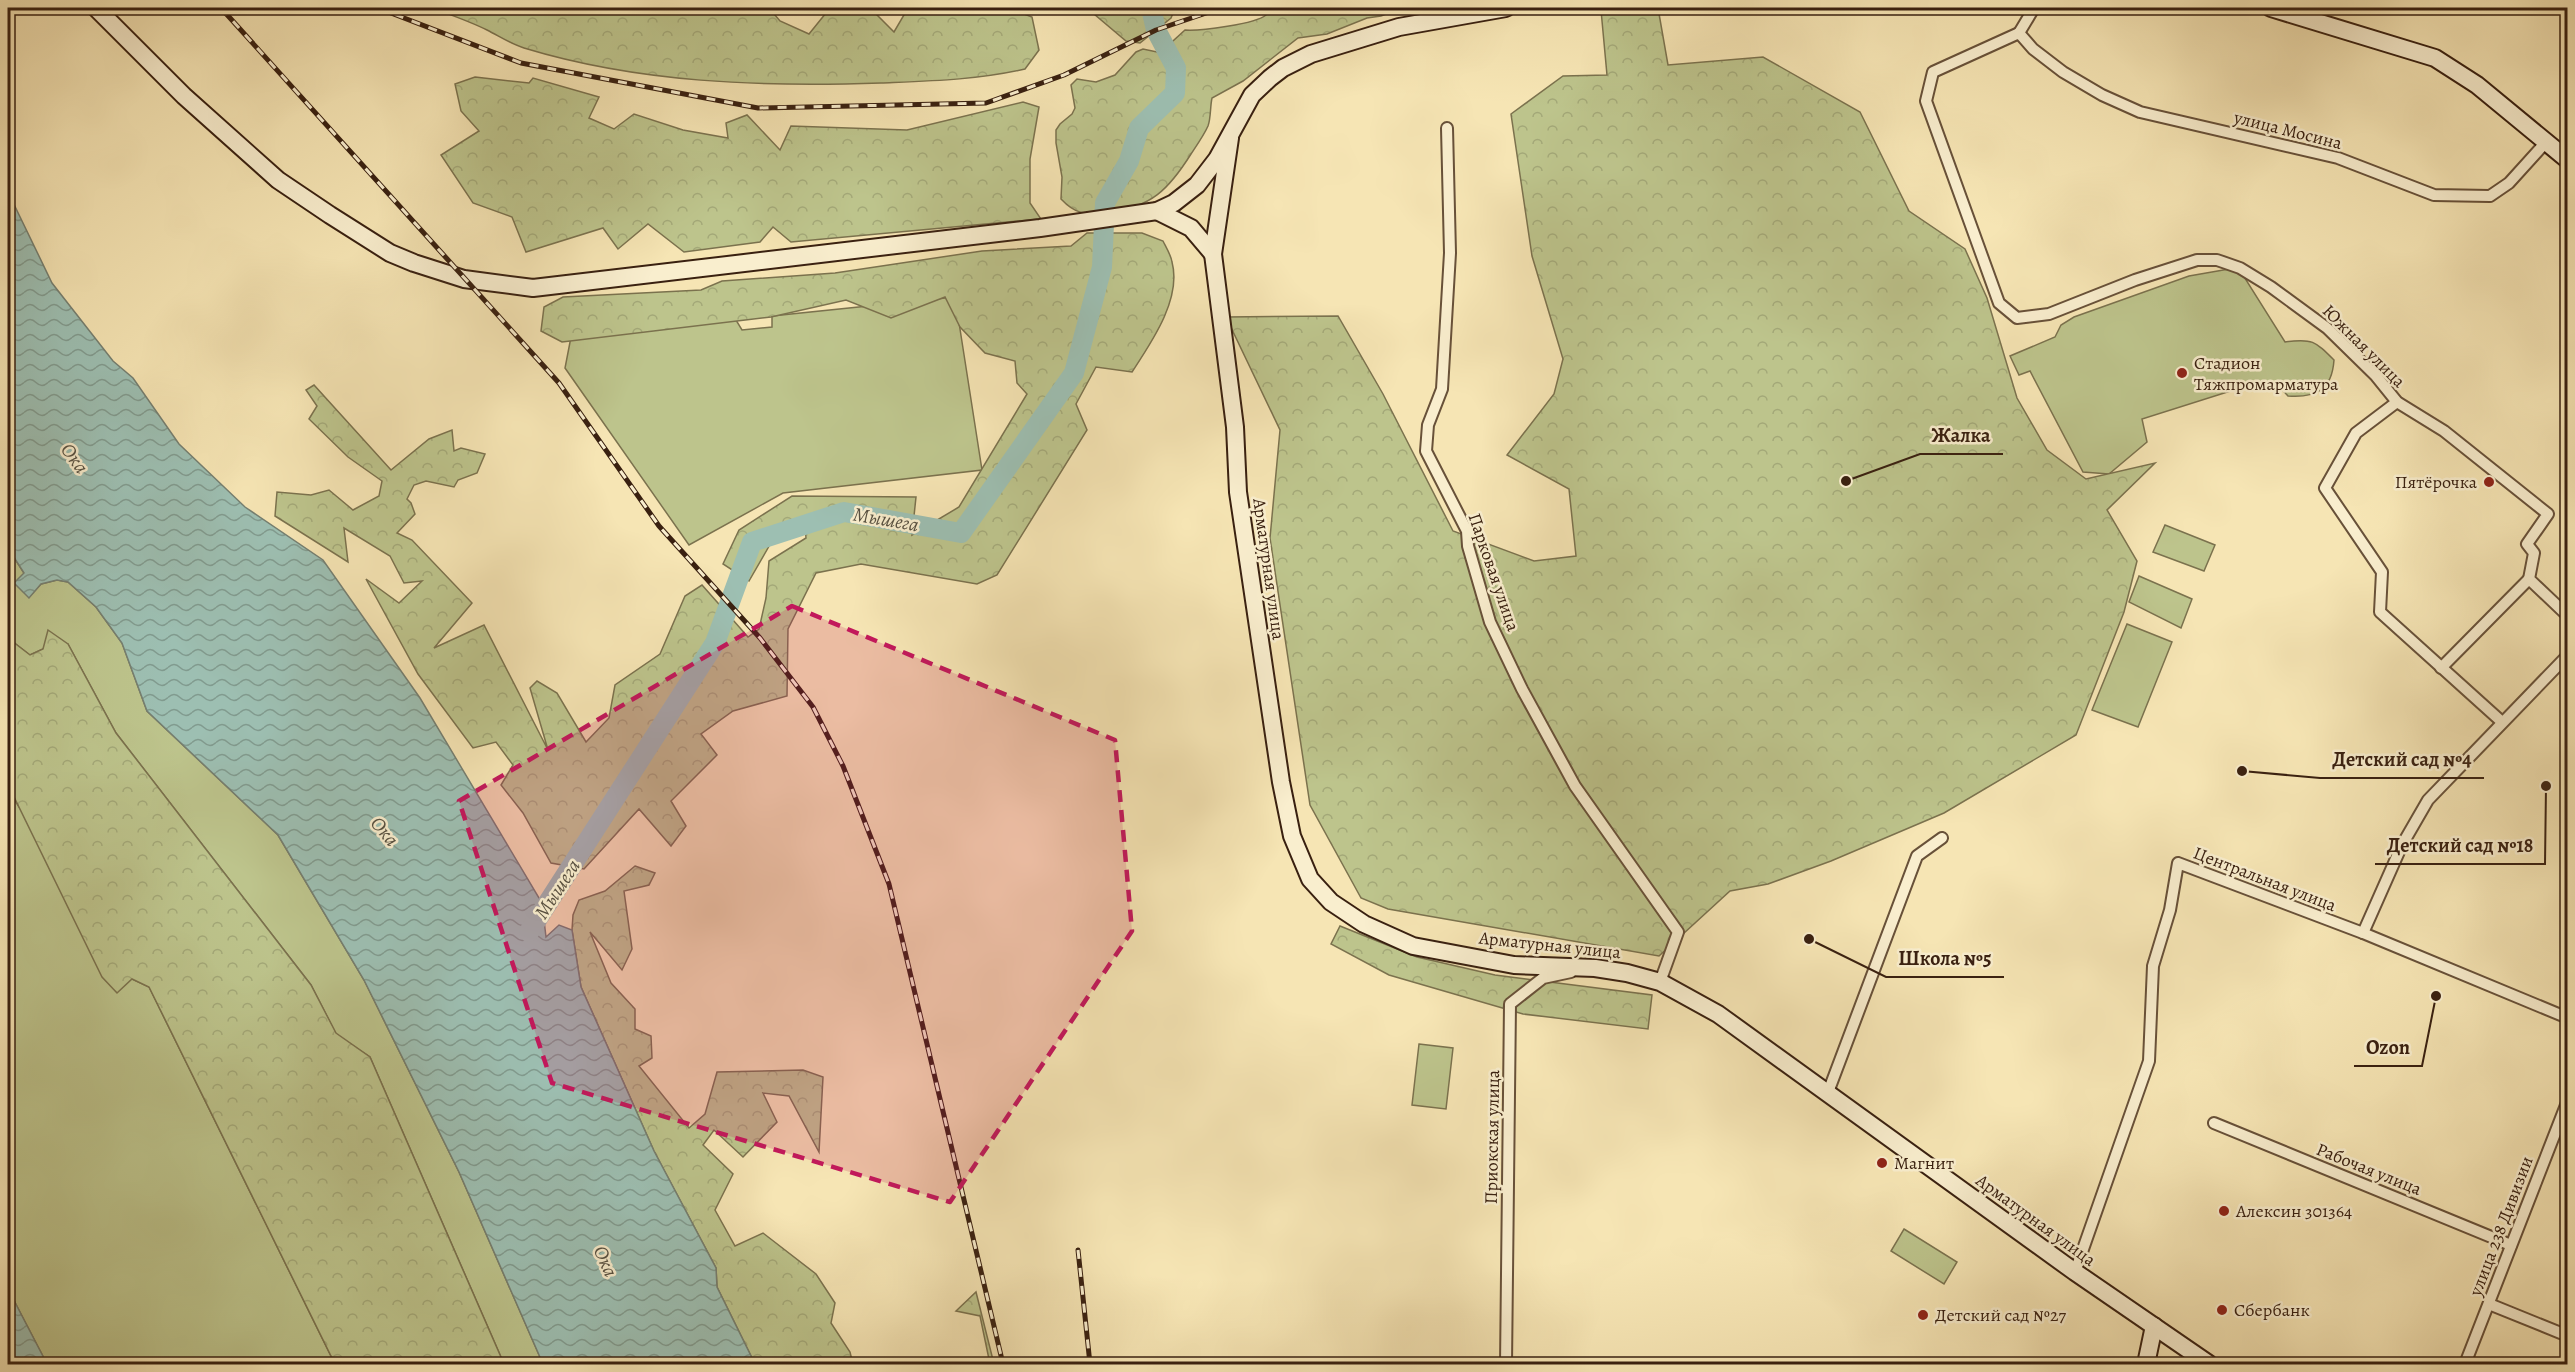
<svg xmlns="http://www.w3.org/2000/svg" width="2575" height="1372" viewBox="0 0 2575 1372" font-family="Alegreya,serif">
  <style>
    .grass { fill: #bdc48c; stroke: #7b724e; stroke-width: 1.5 }
    .forest { fill: url(#forest-crowns); stroke: #7b724e; stroke-width: 1.5 }
    .water { fill: url(#water-waves); stroke: #757f71; stroke-width: 1.5 }
    .lines { fill: none; stroke-linecap: round; stroke-linejoin: round }
    .river { stroke: #9dbfb2; stroke-width: 20 }
    .street-casing { stroke: #685139; stroke-width: 14 }
    .secondary-casing { stroke: #392010; stroke-width: 20 }
    .street { stroke: #f9eece; stroke-width: 10 }
    .secondary { stroke: #f9eece; stroke-width: 16 }
    .rail-casing { stroke: #392010; stroke-width: 5 }
    .rail { stroke: #f9eece; stroke-width: 3; stroke-dasharray: 9; stroke-linecap: butt }
    .marked { fill: #c2185b; fill-opacity: 0.2; stroke: #c2185b; stroke-width: 4.5; stroke-dasharray: 12 8; stroke-linejoin: round }
    .poi-dot { fill: #8f2418; stroke: #f9eece; stroke-width: 2 }
    .labels { text-anchor: middle; stroke-width: 5; stroke-linejoin: round; paint-order: stroke }
    .street-label { font-size: 18px; fill: #392010; stroke: #f9eece }
    .poi-label { font-size: 18px; fill: #392010; stroke: #f9eece; text-anchor: start }
    .water-label { font-size: 20px; font-style: italic; fill: #575041; stroke: #f9eece }
    .leader { fill: none; stroke: #392010; stroke-width: 2 }
    .callout-dot { fill: #392010; stroke: #f9eece; stroke-width: 2 }
    .callout-label { font-size: 20px; text-anchor: middle; font-weight: bold; fill: #392010; stroke: #f9eece; stroke-width: 5; stroke-linejoin: round; paint-order: stroke }
  </style>
  <defs>
    <pattern id="forest-crowns" width="20" height="18" patternUnits="userSpaceOnUse" patternTransform="scale(1.5)"><rect width="20" height="18" fill="#bdc48c"/><path d="M2 6a3 3 0 1 1 6 0M12 15a3 3 0 1 1 6 0" fill="none" stroke="#a3a878"/></pattern>
    <pattern id="water-waves" width="16" height="10" patternUnits="userSpaceOnUse" patternTransform="scale(1.5)"><rect width="16" height="10" fill="#9dbfb2"/><path d="M0 5q4-4 8 0t8 0" fill="none" stroke="#819b8f"/></pattern>
  </defs>
  <rect width="100%" height="100%" fill="#f6e5b4"/>
  <filter id="stains"><feTurbulence type="fractalNoise" baseFrequency=".00333" numOctaves="4"/><feColorMatrix values="0 0 0 0 .2 0 0 0 0 .09 0 0 0 0 .02 0 0 0 .5 -.17"/></filter>
  <radialGradient id="worn" r=".72"><stop offset=".6" stop-color="#630" stop-opacity="0"/><stop offset="1" stop-color="#630" stop-opacity=".3"/></radialGradient>
  <!-- grass -->
  <g class="grass">
    <path d="M 2229,269 L 2243,275 L 2285,342 C 2312,338 2315,341 2334,360 C 2332,390 2316,398 2288,396 C 2280,387 2273,380 2259,382 L 2142,419 L 2147,442 L 2109,474 L 2083,472 L 2030,371 L 2019,375 L 2010,356 L 2055,337 L 2061,325 L 2074,317 L 2189,276 Z"/>
    <polygon points="955,297 982,470 783,493 689,545 565,368 571,337 736,320 742,330 772,327 772,316"/>
    <polygon points="2165,525 2215,545 2204,571 2153,552"/>
    <polygon points="8,548 24,573 29,597 41,584 57,580 68,582 96,607 122,643 147,711 278,835 364,980 459,1172 543,1364 504,1364 370,1057 336,1034 311,985 116,733 68,644 43,649 30,655 8,638"/>
    <polygon points="2139,576 2192,599 2181,628 2129,602"/>
    <polygon points="2127,624 2172,642 2138,727 2092,710"/>
    <polygon points="8,790 132,979 149,987 331,1356 337,1364 47,1364 8,1289"/>
    <polygon points="1419,1044 1453,1048 1446,1109 1412,1105"/>
    <polygon points="1904,1229 1957,1262 1944,1284 1891,1251"/>
  </g>
  <!-- forest -->
  <g class="forest">
    <path d="M 432,8 L 541,8 L 602,14 L 642,10 L 643,8 L 769,8 L 780,21 L 809,34 L 830,8 L 865,8 L 873,11 L 894,32 L 908,8 L 1008,8 L 1032,17 L 1039,50 L 1025,69 C 977,80 930,81 881,83 C 761,87 639,83 524,48 C 511,44 499,36 487,30 C 469,21 451,15 432,8 Z"/>
    <polygon points="1096,8 1175,8 1171,18 1140,43 1126,41 1094,14"/>
    <path d="M 1272,8 L 1412,8 L 1402,8 L 1381,16 L 1367,18 L 1327,34 L 1298,38 L 1243,81 L 1212,98 C 1210,107 1211,118 1208,126 C 1204,135 1197,145 1191,154 C 1169,189 1151,208 1108,212 C 1086,214 1077,216 1061,199 L 1062,177 L 1056,143 L 1056,130 L 1060,124 L 1072,114 L 1075,108 L 1071,85 L 1077,79 L 1096,82 L 1115,75 L 1136,52 L 1143,49 L 1157,52 L 1163,50 L 1185,30 C 1200,31 1256,24 1266,15 C 1269,13 1270,10 1272,8 Z"/>
    <polygon points="1658,8 1668,65 1763,57 1860,112 1909,211 1965,249 1987,298 2017,398 2047,450 2086,479 2155,463 2107,510 2137,561 2124,612 2076,735 1944,813 1831,861 1768,884 1730,891 1659,956 1388,909 1361,898 1310,805 1270,538 1280,430 1226,317 1338,316 1383,394 1453,531 1534,561 1576,556 1569,489 1507,455 1554,394 1563,359 1532,256 1511,114 1563,76 1607,75 1601,10"/>
    <polygon points="475,77 529,83 533,78 599,97 589,118 614,129 634,114 683,130 728,138 726,123 747,115 780,150 791,126 907,130 1023,102 1039,107 1030,159 1030,203 1041,219 791,242 773,227 760,242 684,252 648,224 618,249 603,228 526,252 512,217 473,203 441,155 479,131 461,111 455,84"/>
    <path d="M 1087,233 L 1142,233 L 1163,241 C 1166,247 1171,255 1172,262 C 1182,299 1151,343 1132,372 L 1096,367 L 1076,404 L 1087,430 L 997,575 L 977,584 L 861,564 L 816,573 L 788,629 L 787,696 L 733,711 L 701,734 L 717,755 L 671,801 L 686,826 L 671,846 L 639,809 L 584,869 L 551,863 L 523,813 L 501,785 L 513,765 L 496,742 L 473,748 L 418,674 L 366,579 L 399,603 L 422,581 L 404,583 L 390,556 L 344,528 L 348,562 L 275,516 L 277,492 L 311,495 L 329,490 L 353,510 L 379,496 L 382,481 L 348,457 L 309,419 L 317,406 L 306,390 L 314,385 L 391,470 L 429,439 L 452,430 L 454,451 L 461,448 L 485,454 L 477,473 L 458,480 L 454,487 L 426,481 L 414,485 L 407,499 L 411,503 L 415,514 L 397,533 L 412,540 L 472,603 L 434,648 L 484,625 L 548,750 L 530,688 L 537,681 L 557,693 L 586,742 L 609,718 L 615,685 L 660,654 L 685,596 L 702,585 L 748,637 L 759,629 L 766,598 L 769,561 L 806,538 L 805,525 L 772,541 L 749,581 L 723,564 L 739,530 L 792,496 L 916,497 L 912,535 L 959,507 L 1027,394 L 1017,383 L 1015,361 L 985,353 L 960,327 L 945,297 L 891,318 L 846,300 L 771,317 L 562,342 L 541,331 L 544,307 L 563,297 L 701,290 L 722,281 L 835,273 L 982,251 L 1071,246 Z"/>
    <polygon points="48,630 68,644 116,733 311,985 336,1033 370,1057 504,1364 337,1364 331,1356 149,987 132,979 117,993 102,977 14,797 8,790 8,638 30,655 43,649"/>
    <polygon points="635,866 655,873 649,885 624,891 632,949 622,970 590,932 611,983 635,1009 635,1029 651,1036 652,1058 639,1066 689,1128 705,1114 717,1072 803,1070 823,1077 819,1152 789,1096 763,1093 777,1122 743,1157 714,1130 703,1145 733,1174 715,1210 735,1246 763,1233 816,1274 835,1303 831,1323 850,1352 853,1364 755,1364 717,1287 716,1268 654,1151 581,987 572,930 573,915 579,900 605,891"/>
    <polygon points="1340,926 1417,957 1495,975 1652,995 1648,1029 1523,1014 1389,975 1331,944"/>
    <polygon points="976,1292 994,1364 990,1364 980,1316 956,1311"/>
  </g>
  <!-- water -->
  <g class="water">
    <polygon points="8,192 52,283 113,361 133,378 179,444 245,507 323,560 420,698 542,903 546,937 559,925 572,930 581,987 654,1151 716,1268 717,1287 755,1364 543,1364 459,1172 364,980 278,835 147,711 122,643 96,607 68,582 57,580 41,584 29,598 14,583 24,573 8,548"/>
    <polygon points="8,1289 47,1364 8,1364"/>
  </g>
  <g class="lines">
    <!-- river -->
    <polyline class="river" points="529,932 715,643 752,542 844,512 961,533 1074,373 1102,267 1105,203 1129,161 1139,128 1175,93 1176,68 1156,30 1151,8"/>
    <!-- street casing -->
    <g class="street-casing">
      <g id="street">
        <polyline points="2019,33 2034,8"/>
        <polyline points="1447,128 1450,253 1442,389 1428,425 1426,451 1467,531 1468,546 1490,622 1522,689 1575,786 1678,932 1660,982"/>
        <polyline points="2547,141 2509,183 2490,196 2434,195 2338,158 2140,112 2102,95 2063,72 2033,49 2019,33 1933,72 1926,101 1999,303 2017,318 2049,314 2135,280 2197,260 2217,260 2240,268 2271,287 2327,328 2376,376 2397,402 2444,431 2548,514 2527,544 2534,553 2529,579 2568,616"/>
        <polyline points="2397,402 2356,433 2325,488 2382,572 2380,612 2502,722"/>
        <polyline points="2441,668 2529,579"/>
        <polyline points="2363,933 2402,845 2428,800 2568,655"/>
        <polyline points="1827,1095 1917,856 1942,838"/>
        <polyline points="2214,1123 2511,1245"/>
        <polyline points="2075,1272 2149,1061 2153,966 2170,910 2178,863 2363,933 2568,1018"/>
        <polyline points="2489,1304 2568,1336"/>
        <polyline points="1506,1364 1510,1004 1543,978 1571,972"/>
        <polyline points="2465,1364 2568,1100"/>
      </g>
    </g>
    <!-- secondary casing -->
    <g class="secondary-casing">
      <g id="secondary">
        <polyline points="96,8 184,96 278,180 330,215 390,253 414,263 464,279 533,288 1040,228 1157,211 1174,203 1197,185 1217,159 1252,95 1270,78 1283,68 1311,54 1399,27 1506,8"/>
        <polyline points="2271,8 2435,58 2477,85 2568,160"/>
        <polyline points="1230,138 1213,254 1235,427 1238,492 1281,782 1292,836 1310,879 1331,902 1364,924 1413,946 1514,965 1595,968 1627,973 1660,982 1718,1014 2075,1272 2209,1364"/>
        <polyline points="1157,211 1191,228 1213,254"/>
        <polyline points="2146,1364 2154,1326"/>
      </g>
    </g>
    <!-- street -->
    <use href="#street" class="street"/>
    <!-- secondary -->
    <use href="#secondary" class="secondary"/>
    <!-- rail casing -->
    <g class="rail-casing">
      <g id="rail">
        <polyline points="221,8 559,383 659,526 760,638 813,707 843,766 889,884 1003,1364"/>
        <polyline points="378,8 521,63 758,108 986,103 1064,75 1156,30 1221,8"/>
        <polyline points="1078,1250 1090,1364"/>
      </g>
    </g>
    <!-- rail -->
    <use href="#rail" class="rail"/>
  </g>
  <!-- marked area -->
  <path class="marked" d="M 792,606 L 1115,740 L 1132,931 L 950,1202 L 552,1083 L 459,801 Z"/>
  <!-- markers -->
  <g class="poi-dot">
    <circle cx="2182" cy="373" r="6"/>
    <circle cx="2489" cy="482" r="6"/>
    <circle cx="1882" cy="1163" r="6"/>
    <circle cx="2224" cy="1211" r="6"/>
    <circle cx="2222" cy="1310" r="6"/>
    <circle cx="1923" cy="1315" r="6"/>
  </g>
  <g class="labels">
    <!-- street labels -->
    <g class="street-label">
      <text transform="translate(2288 130) rotate(14)" y="6">улица Мосина</text>
      <text transform="translate(2364 346) rotate(45)" y="6">Южная улица</text>
      <text transform="translate(1269 569) rotate(82)" y="6">Арматурная улица</text>
      <text transform="translate(1494 572) rotate(71)" y="6">Парковая улица</text>
      <text transform="translate(2265 879) rotate(21)" y="6">Центральная улица</text>
      <text transform="translate(1550 945) rotate(6)" y="6">Арматурная улица</text>
      <text transform="translate(1492 1137) rotate(-89)" y="6">Приокская улица</text>
      <text transform="translate(2369 1169) rotate(22)" y="6">Рабочая улица</text>
      <text transform="translate(2036 1220) rotate(36)" y="6">Арматурная улица</text>
      <text transform="translate(2501 1226) rotate(-69)" y="6">улица 238 Дивизии</text>
    </g>
    <!-- poi labels -->
    <g class="poi-label">
      <text x="2194" y="369">Стадион<tspan x="2194" dy="21">Тяжпромарматура</tspan></text>
      <text x="2477" y="488" text-anchor="end">Пятёрочка</text>
      <text x="1894" y="1169">Магнит</text>
      <text x="2236" y="1217">Алексин 301364</text>
      <text x="2234" y="1316">Сбербанк</text>
      <text x="1935" y="1321">Детский сад №27</text>
    </g>
    <!-- water labels -->
    <g class="water-label">
      <text transform="translate(75 458) rotate(54)" y="7">Ока</text>
      <text transform="translate(886 519) rotate(10)" y="7">Мышега</text>
      <text transform="translate(385 831) rotate(50)" y="7">Ока</text>
      <text transform="translate(557 889) rotate(-57)" y="7">Мышега</text>
      <text transform="translate(606 1261) rotate(66)" y="7">Ока</text>
    </g>
  </g>
  <!-- callouts -->
  <path class="leader" d="M1846 481L1920 454H2003M2242 771L2320 778H2484M2546 786L2545 864H2375M1809 939L1886 977H2004M2436 996L2422 1066H2354"/>
  <g class="callout-dot">
    <circle cx="1846" cy="481" r="6"/>
    <circle cx="2242" cy="771" r="6"/>
    <circle cx="2546" cy="786" r="6"/>
    <circle cx="1809" cy="939" r="6"/>
    <circle cx="2436" cy="996" r="6"/>
  </g>
  <g class="callout-label">
    <text x="1961" y="442">Жалка</text>
    <text x="2402" y="766">Детский сад №4</text>
    <text x="2460" y="852">Детский сад №18</text>
    <text x="1945" y="965">Школа №5</text>
    <text x="2388" y="1054">Ozon</text>
  </g>
  <!-- margin -->
  <rect width="2575" height="1372" fill="none" stroke="#f6e5b4" stroke-width="30"/>
  <rect x="9" y="9" width="2557" height="1354" fill="none" stroke="#392010" stroke-width="3"/>
  <rect x="15" y="15" width="2545" height="1342" fill="none" stroke="#392010" stroke-width="1.5"/>
  <rect width="100%" height="100%" filter="url(#stains)"/>
  <rect width="100%" height="100%" fill="url(#worn)"/>
</svg>
